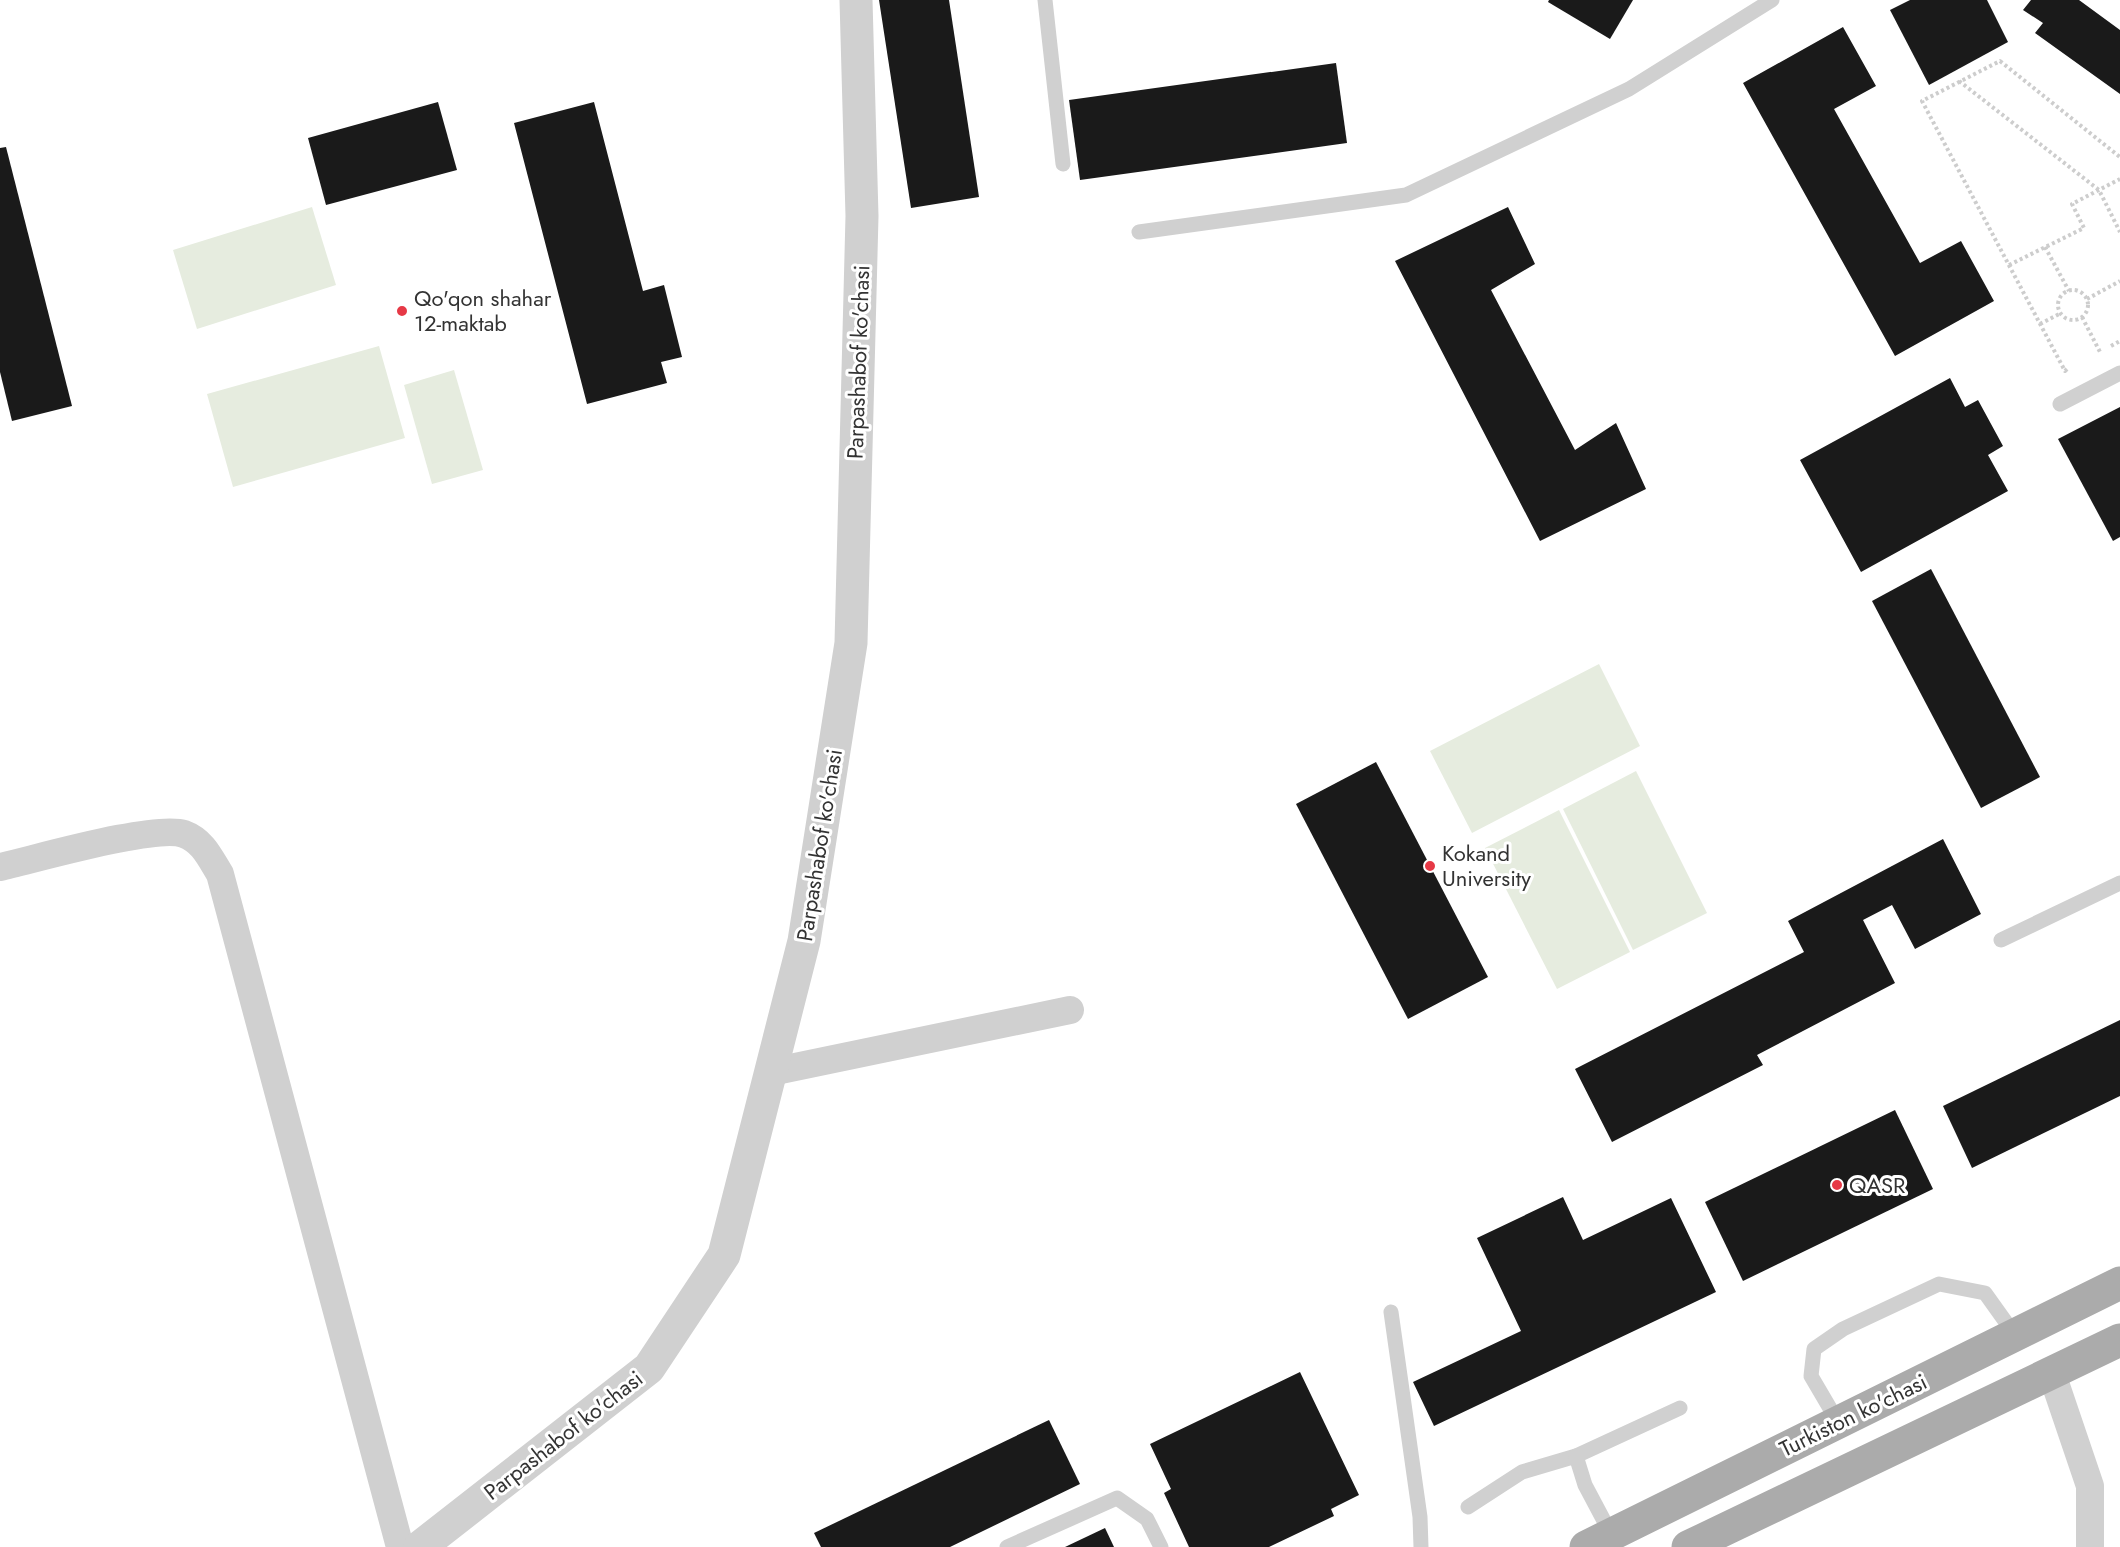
<svg xmlns="http://www.w3.org/2000/svg" width="2120" height="1547" viewBox="0 0 2120 1547" font-family="Jost,sans-serif">
  <style>
    .green { fill: #e6ecdf }
    .building { fill: #1a1a1a }
    .lines { fill: none; stroke-linecap: round; stroke-linejoin: round }
    .path { stroke: #cdcdcd; stroke-width: 4; stroke-dasharray: 3 3; stroke-linecap: butt }
    .service { stroke: #d0d0d0; stroke-width: 15 }
    .minor { stroke: #d0d0d0; stroke-width: 28 }
    .tertiary { stroke: #d0d0d0; stroke-width: 33 }
    .primary { stroke: #ababab; stroke-width: 33 }
    .poi-dot { fill: #e63946; stroke: #fff; stroke-width: 2 }
    .labels { text-anchor: middle; stroke-width: 6; stroke-linejoin: round; paint-order: stroke }
    .poi-label { font-size: 22px; fill: #333; stroke: #fff; text-anchor: start }
    .street-label { font-size: 22px; fill: #333; stroke: #fff }
  </style>
  <rect width="100%" height="100%" fill="#fff"/>
  <!-- green -->
  <g class="green">
    <polygon points="312,207 336,285 197,329 173,250"/>
    <polygon points="379,346 405,438 233,487 207,394"/>
    <polygon points="454,370 483,470 432,484 404,385"/>
    <polygon points="1599,664 1640,746 1472,833 1430,751"/>
    <polygon points="1636,771 1707,913 1633,950 1563,809"/>
    <polygon points="1559,810 1630,952 1557,989 1485,848"/>
  </g>
  <!-- building -->
  <g class="building">
    <polygon points="879,0 949,0 979,197 911,208"/>
    <polygon points="1549,0 1633,0 1610,39 1548,2"/>
    <polygon points="1910,0 1987,0 2008,42 1929,85 1890,10"/>
    <polygon points="2031,0 2079,0 2120,30 2120,94 2035,33 2043,23 2023,10"/>
    <polygon points="1843,27 1876,86 1834,109 1920,263 1961,241 1994,301 1895,356 1743,83"/>
    <polygon points="1336,63 1347,143 1080,180 1069,100"/>
    <polygon points="438,102 457,170 326,205 308,138"/>
    <polygon points="594,102 643,291 664,285 682,357 661,362 667,383 587,404 514,123"/>
    <polygon points="6,147 72,406 12,421 0,372 0,148"/>
    <polygon points="1508,207 1535,264 1491,290 1575,450 1616,423 1646,489 1540,541 1395,261"/>
    <polygon points="1950,378 1965,407 1978,400 2003,446 1988,455 2008,491 1861,572 1800,460"/>
    <polygon points="2120,407 2120,537 2113,541 2058,439"/>
    <polygon points="1931,569 2040,777 1981,808 1872,601"/>
    <polygon points="1376,762 1488,977 1408,1019 1296,804"/>
    <polygon points="1943,839 1981,914 1915,949 1892,905 1863,920 1895,983 1757,1055 1763,1065 1612,1142 1575,1069 1804,952 1788,921"/>
    <polygon points="2120,1020 2120,1096 1972,1168 1943,1106"/>
    <polygon points="1895,1110 1933,1189 1743,1281 1705,1202"/>
    <polygon points="1563,1197 1583,1240 1671,1198 1716,1292 1434,1426 1413,1382 1521,1331 1477,1238"/>
    <polygon points="1300,1372 1359,1495 1331,1509 1334,1516 1269,1547 1189,1547 1164,1493 1171,1489 1150,1444"/>
    <polygon points="1049,1420 1080,1484 950,1547 821,1547 814,1533"/>
    <polygon points="1105,1528 1114,1547 1065,1547"/>
  </g>
  <g class="lines">
    <!-- path -->
    <g class="path">
      <polyline points="1959,81 2099,190 2120,232"/>
      <polyline points="2045,247 2069,291"/>
      <polyline points="2009,265 2084,228 2072,204 2120,179"/>
      <circle cx="2073" cy="305" r="15"/>
      <polyline points="2087,299 2120,281"/>
      <polyline points="2082,317 2100,352"/>
      <polyline points="2040,324 2061,313"/>
      <polyline points="2111,346 2120,341"/>
      <polyline points="2067,369 2065,371 1922,101 2000,61 2120,157"/>
    </g>
    <!-- service -->
    <g class="service">
      <polyline points="1045,0 1063,164"/>
      <polyline points="1139,232 1406,195 1629,89 1772,0"/>
      <polyline points="2060,404 2120,373"/>
      <polyline points="2001,940 2120,883"/>
      <polyline points="1391,1312 1420,1517 1421,1547"/>
      <polyline points="1838,1422 1811,1376 1814,1349 1843,1329 1939,1284 1985,1293 2015,1335"/>
      <polyline points="1468,1507 1522,1472 1576,1456"/>
      <polyline points="1611,1534 1585,1485 1576,1456 1680,1408"/>
      <polyline points="1007,1547 1117,1498 1147,1519 1161,1547"/>
    </g>
    <!-- minor -->
    <g class="minor">
      <path d="M 0,867 C 36,859 156,824 184,834 C 203,841 210,858 220,874 L 400,1547"/>
      <polyline points="771,1072 1070,1010"/>
      <polyline points="2051,1371 2090,1486 2090,1547"/>
    </g>
    <!-- tertiary -->
    <polyline class="tertiary" points="420,1547 649,1368 724,1255 804,941 851,643 862,216 856,0"/>
    <!-- primary -->
    <g class="primary">
      <polyline points="1586,1547 2120,1283"/>
      <polyline points="1688,1547 2120,1340"/>
    </g>
  </g>
  <!-- markers -->
  <g class="poi-dot">
    <circle cx="402" cy="311" r="6"/>
    <circle cx="1430" cy="866" r="6"/>
    <circle cx="1837" cy="1185" r="6"/>
  </g>
  <g class="labels">
    <!-- poi labels -->
    <g class="poi-label">
      <text x="414" y="306">Qo'qon shahar<tspan x="414" dy="25">12-maktab</tspan></text>
      <text x="1442" y="861">Kokand<tspan x="1442" dy="25">University</tspan></text>
      <text x="1849" y="1193">QASR</text>
    </g>
    <!-- street labels -->
    <g class="street-label">
      <text transform="translate(858 362) rotate(-88)" y="8">Parpashabof ko'chasi</text>
      <text transform="translate(819 845) rotate(-81)" y="8">Parpashabof ko'chasi</text>
      <text transform="translate(1853 1415) rotate(-26)" y="8">Turkiston ko'chasi</text>
      <text transform="translate(563 1435) rotate(-38)" y="8">Parpashabof ko'chasi</text>
    </g>
  </g>
</svg>
